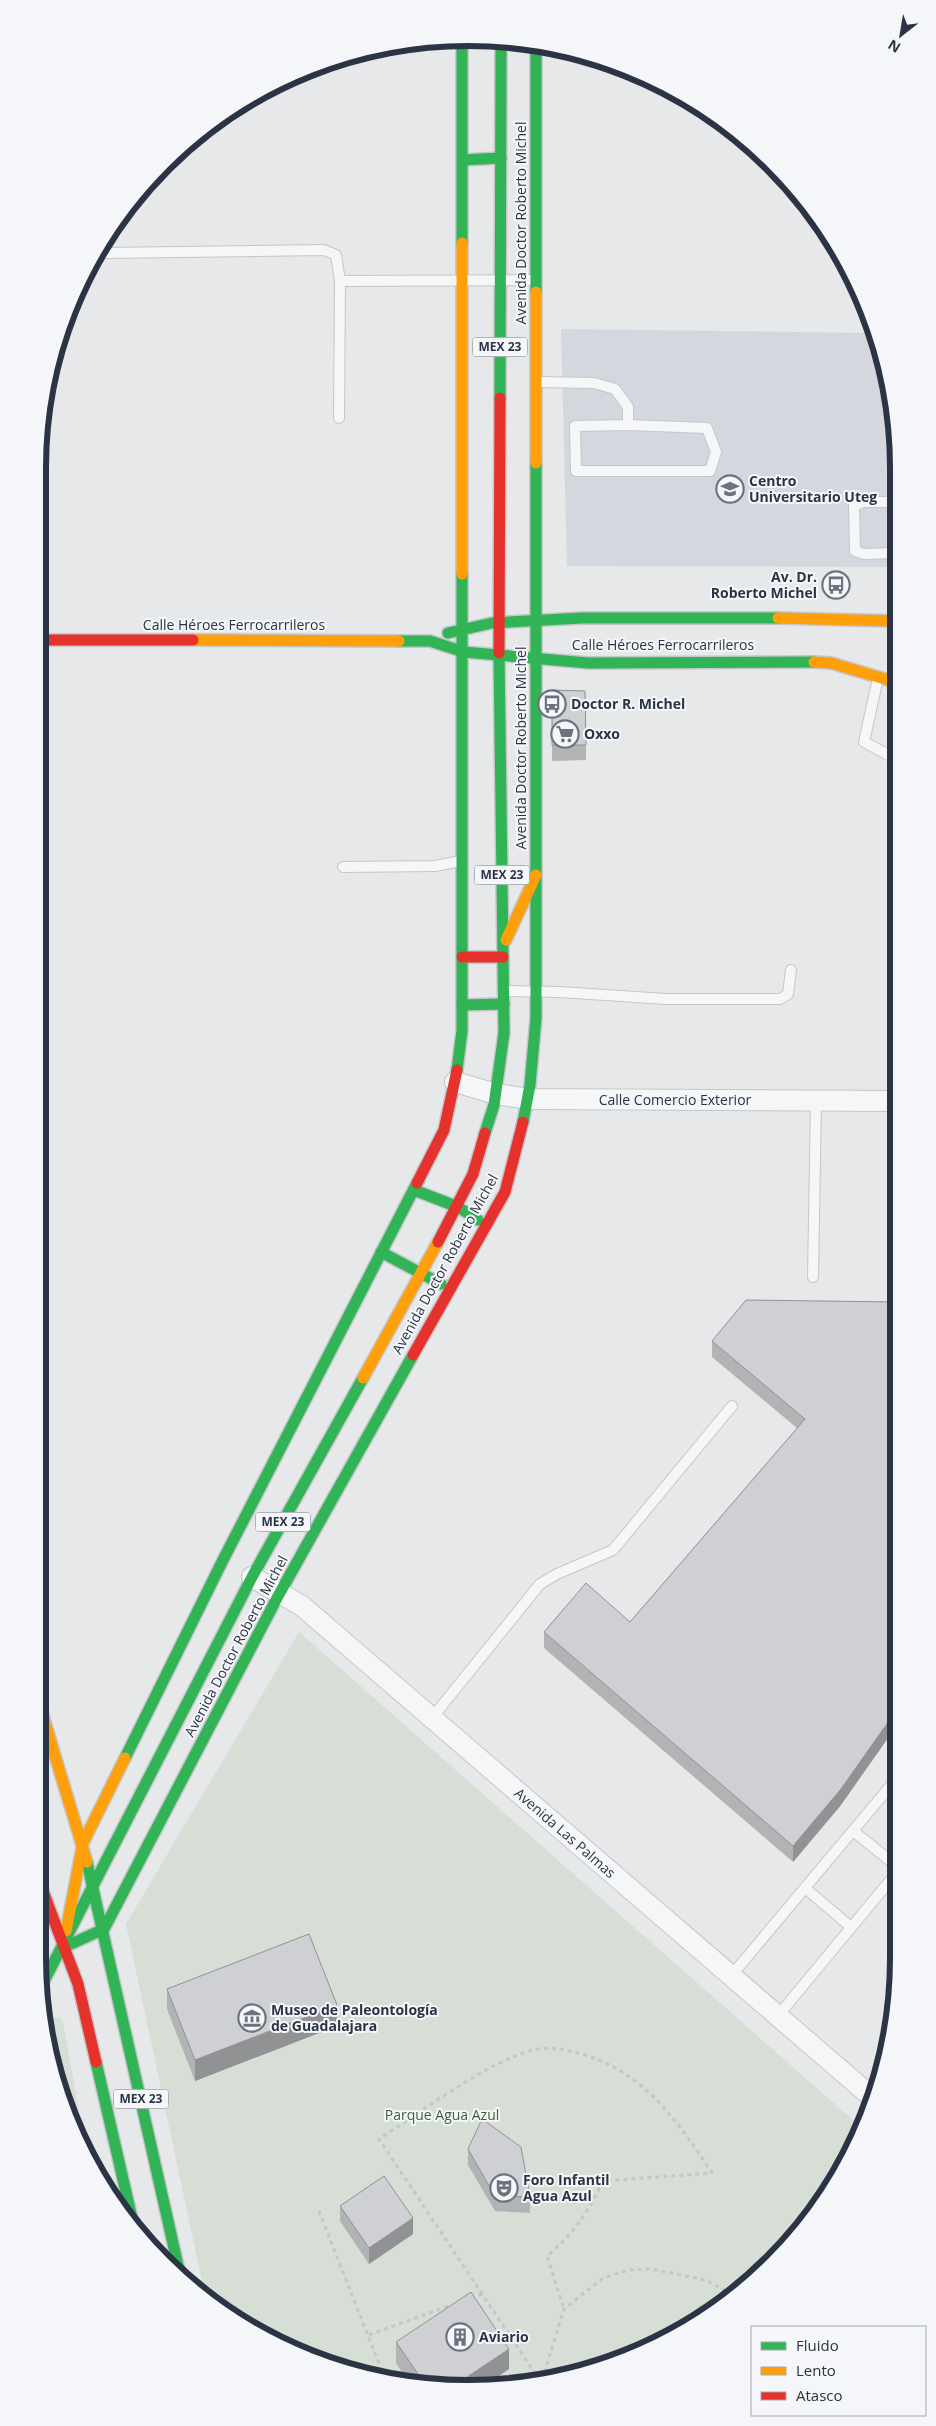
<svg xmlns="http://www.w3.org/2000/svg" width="936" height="2426" viewBox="0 0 936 2426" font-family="'Open Sans',sans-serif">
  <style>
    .built { fill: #d4d7dd }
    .green { fill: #d6ded6 }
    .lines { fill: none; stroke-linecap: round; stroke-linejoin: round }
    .lane-casing { stroke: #c4c6c8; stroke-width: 12 }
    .street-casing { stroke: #c4c6c8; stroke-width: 22 }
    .fast-casing { stroke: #c4c6c8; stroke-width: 14 }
    .slow-casing { stroke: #c4c6c8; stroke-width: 14 }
    .jam-casing { stroke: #c4c6c8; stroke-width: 14 }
    .path { stroke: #c5c6ca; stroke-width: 3; stroke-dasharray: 4 4; stroke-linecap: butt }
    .lane { stroke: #f5f6f7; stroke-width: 10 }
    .street { stroke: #f5f6f7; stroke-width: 20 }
    .fast { stroke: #30b455; stroke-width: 11 }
    .slow { stroke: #ff9f0a; stroke-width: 11 }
    .jam { stroke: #e5322d; stroke-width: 11 }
    .wall { fill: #b1b3b5 }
    .shaded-wall { fill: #909294 }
    .building { fill: #ced0d3; stroke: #909294 }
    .labels { text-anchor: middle; stroke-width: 4; stroke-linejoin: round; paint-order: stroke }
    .shield { fill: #f4f6f9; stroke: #676e7b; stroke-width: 1 }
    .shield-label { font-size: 12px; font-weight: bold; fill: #2b3445 }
    .street-label { font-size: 14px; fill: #2b3445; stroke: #f4f6f9 }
    .poi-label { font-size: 14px; font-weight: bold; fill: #2b3445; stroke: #f4f6f9; text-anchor: start }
    .park-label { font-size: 14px; fill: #3f6138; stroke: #f4f6f9 }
    .rim { fill: none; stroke: #2b3445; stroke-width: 6 }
  </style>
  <rect width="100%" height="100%" fill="#e6e8ea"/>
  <!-- built -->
  <polygon class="built" points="561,329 871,333 895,412 895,567 567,566"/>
  <!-- green -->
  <g class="green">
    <polygon points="299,1632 862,2128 854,2149 810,2220 707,2316 633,2356 552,2380 412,2385 330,2366 253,2331 204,2291 126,1924"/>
    <polygon points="58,2017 63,2021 86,2152 60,2097 49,2025 52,2019"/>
  </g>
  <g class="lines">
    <!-- lane casing -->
    <g class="lane-casing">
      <g id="lane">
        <polyline points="104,253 324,250 336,255 340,281 339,418"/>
        <polyline points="340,281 535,280"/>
        <polyline points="537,382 594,383 615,389 628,407 628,425 707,428 716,452 710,471 576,471 575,426 628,425"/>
        <polyline points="895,502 863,502 854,506 855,551 864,554 895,553"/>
        <polyline points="878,678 864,742 896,759"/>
        <polyline points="343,867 435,866 461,861"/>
        <polyline points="506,991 560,992 666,999 780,999 788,994 791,970"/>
        <polyline points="813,1277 816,1101"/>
        <polyline points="432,1718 540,1584 557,1574 613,1550 732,1406"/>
        <polyline points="853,1831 898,1867"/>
        <polyline points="805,1888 851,1927"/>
        <polyline points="731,1976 898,1777"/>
        <polyline points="777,2017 898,1871"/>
      </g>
    </g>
    <!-- street casing -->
    <g class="street-casing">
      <g id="street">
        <polyline points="455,1082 496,1094 529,1099 896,1101"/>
        <polyline points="252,1577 302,1606 873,2098"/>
      </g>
    </g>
    <!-- fast casing -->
    <g class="fast-casing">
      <g id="fast">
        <polyline points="462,40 462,243"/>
        <polyline points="536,45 536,292"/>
        <polyline points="462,160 501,158"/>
        <polyline points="500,398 501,39"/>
        <polyline points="448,633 492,623 582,618 778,618"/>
        <polyline points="399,641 430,641 464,652 588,663 814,662"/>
        <polyline points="462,1005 504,1004"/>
        <polyline points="457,1070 462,1031 462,574"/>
        <polyline points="523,1122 530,1085 536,1018 536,463"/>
        <polyline points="485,1133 494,1105 504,1033 499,653"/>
        <polyline points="414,1190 458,1207 478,1220"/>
        <polyline points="381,1252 441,1284"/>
        <polyline points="125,1758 223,1560 417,1183"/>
        <polyline points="87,1862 179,2270"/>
        <polyline points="62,1948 104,1929 277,1598 413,1355"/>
        <polyline points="42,1985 252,1577 363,1378"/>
        <polyline points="96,2062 134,2227"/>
      </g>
    </g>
    <!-- slow casing -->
    <g class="slow-casing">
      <g id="slow">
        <polyline points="462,243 462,574"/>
        <polyline points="536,292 536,463"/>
        <polyline points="778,618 895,621"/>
        <polyline points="193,640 399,641"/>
        <polyline points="814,662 831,663 895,682"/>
        <polyline points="506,940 536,875"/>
        <polyline points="363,1378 438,1242"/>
        <polyline points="38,1699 87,1862"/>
        <polyline points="66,1931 83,1843 125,1758"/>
      </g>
    </g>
    <!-- jam casing -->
    <g class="jam-casing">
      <g id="jam">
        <polyline points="38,640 193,640"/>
        <polyline points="499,653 500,398"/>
        <polyline points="462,957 503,957"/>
        <polyline points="417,1183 444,1130 457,1070"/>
        <polyline points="438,1242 473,1174 485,1133"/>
        <polyline points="413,1355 505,1192 523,1122"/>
        <polyline points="38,1878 78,1984 96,2062"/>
      </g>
    </g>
    <!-- path -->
    <g class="path">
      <polyline points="319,2211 385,2379"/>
      <polyline points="471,2298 483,2294"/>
      <polyline points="369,2335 451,2305"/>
      <polyline points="542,2380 564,2309 603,2278 629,2270 651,2269 706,2280 731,2294"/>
      <path d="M 540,2381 L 379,2139 C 423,2111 485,2063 533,2050 C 551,2046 569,2050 585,2055 C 647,2075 678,2122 712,2173 L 603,2181 C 586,2215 576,2231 547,2256 L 564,2309"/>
    </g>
    <!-- lane -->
    <use href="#lane" class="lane"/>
    <!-- street -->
    <use href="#street" class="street"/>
    <!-- fast -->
    <use href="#fast" class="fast"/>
    <!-- slow -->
    <use href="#slow" class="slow"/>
    <!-- jam -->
    <use href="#jam" class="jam"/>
  </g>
  <!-- wall -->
  <g class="wall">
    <polygon points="552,690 585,691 586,760 552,761"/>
    <polygon points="897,1302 841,1805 793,1862 544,1648 544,1632 630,1622 797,1428 712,1357 712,1341"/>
    <polygon points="167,1989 337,2026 195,2081 167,2009"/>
    <polygon points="468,2149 530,2197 530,2213 495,2211 468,2165"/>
    <polygon points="340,2206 413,2234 369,2264 340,2221"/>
    <polygon points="396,2342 509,2369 490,2382 411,2385 396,2363"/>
  </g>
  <!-- shaded-wall -->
  <g class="shaded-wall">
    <polygon points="898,1708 898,1724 841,1805 793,1862 793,1846"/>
    <polygon points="337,2005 337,2026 195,2081 195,2060"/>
    <polygon points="413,2218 413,2234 369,2264 369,2248"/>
    <polygon points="509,2349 509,2369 490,2382 458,2383"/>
  </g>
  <!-- building -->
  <g class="building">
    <polygon points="552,690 585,691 586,745 552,745"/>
    <polygon points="746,1300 897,1302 898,1708 841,1789 793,1846 544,1632 586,1583 630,1622 805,1419 712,1341"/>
    <polygon points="309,1934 337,2005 195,2060 167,1989"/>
    <polygon points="482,2119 521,2147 530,2197 495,2196 468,2149"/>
    <polygon points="384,2176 413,2218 369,2248 340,2206"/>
    <polygon points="471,2292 509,2349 458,2383 425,2384 396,2342"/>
  </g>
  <!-- icons -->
  <defs>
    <g id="university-ring" transform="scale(1.4375)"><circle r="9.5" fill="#f4f6f9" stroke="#6c737f" stroke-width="1.5"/><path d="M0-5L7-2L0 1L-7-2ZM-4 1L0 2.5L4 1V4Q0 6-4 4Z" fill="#6c737f"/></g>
    <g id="bus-ring" transform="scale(1.4375)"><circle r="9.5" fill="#f4f6f9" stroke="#6c737f" stroke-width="1.5"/><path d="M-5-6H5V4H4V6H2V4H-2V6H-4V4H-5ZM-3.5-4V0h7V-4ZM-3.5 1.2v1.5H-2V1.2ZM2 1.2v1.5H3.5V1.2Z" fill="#6c737f"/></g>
    <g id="supermarket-ring" transform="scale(1.4375)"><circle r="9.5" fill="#f4f6f9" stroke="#6c737f" stroke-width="1.5"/><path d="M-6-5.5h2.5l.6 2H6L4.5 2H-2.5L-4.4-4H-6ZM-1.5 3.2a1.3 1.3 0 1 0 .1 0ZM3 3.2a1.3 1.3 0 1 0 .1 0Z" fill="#6c737f"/></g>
    <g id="museum-ring" transform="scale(1.4375)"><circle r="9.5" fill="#f4f6f9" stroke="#6c737f" stroke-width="1.5"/><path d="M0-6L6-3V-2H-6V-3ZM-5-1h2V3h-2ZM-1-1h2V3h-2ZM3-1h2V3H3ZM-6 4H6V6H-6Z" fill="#6c737f"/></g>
    <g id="theatre-ring" transform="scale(1.4375)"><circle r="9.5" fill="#f4f6f9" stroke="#6c737f" stroke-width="1.5"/><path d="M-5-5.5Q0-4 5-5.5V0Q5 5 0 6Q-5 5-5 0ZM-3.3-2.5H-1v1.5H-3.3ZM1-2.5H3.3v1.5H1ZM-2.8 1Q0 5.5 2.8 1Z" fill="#6c737f"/></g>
    <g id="building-ring" transform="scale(1.4375)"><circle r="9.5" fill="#f4f6f9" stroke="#6c737f" stroke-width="1.5"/><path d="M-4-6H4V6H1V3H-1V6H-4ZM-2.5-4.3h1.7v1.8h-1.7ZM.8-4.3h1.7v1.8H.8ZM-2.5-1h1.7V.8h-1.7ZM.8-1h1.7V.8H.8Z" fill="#6c737f"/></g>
  </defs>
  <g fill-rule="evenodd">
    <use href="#university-ring" x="730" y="489"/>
    <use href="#bus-ring" x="836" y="585"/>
    <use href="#bus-ring" x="552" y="704"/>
    <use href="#supermarket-ring" x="565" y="734"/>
    <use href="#museum-ring" x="252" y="2018"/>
    <use href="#theatre-ring" x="504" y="2188"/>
    <use href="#building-ring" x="460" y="2337"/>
  </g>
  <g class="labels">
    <!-- shield labels -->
    <g class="shield">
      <rect x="472.5" y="337.5" width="55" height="19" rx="4"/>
      <rect x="474.5" y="865.5" width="55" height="19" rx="4"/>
      <rect x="255.5" y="1512.5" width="55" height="19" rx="4"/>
      <rect x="113.5" y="2089.5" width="55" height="19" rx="4"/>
    </g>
    <g class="shield-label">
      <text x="500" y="351">MEX 23</text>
      <text x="502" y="879">MEX 23</text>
      <text x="283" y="1526">MEX 23</text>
      <text x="141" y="2103">MEX 23</text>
    </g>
    <!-- street labels -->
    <g class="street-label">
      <text transform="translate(521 223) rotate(-90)" y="5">Avenida Doctor Roberto Michel</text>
      <text x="234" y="630">Calle Héroes Ferrocarrileros</text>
      <text x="663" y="650">Calle Héroes Ferrocarrileros</text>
      <text transform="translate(521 748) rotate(-90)" y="5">Avenida Doctor Roberto Michel</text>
      <text x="675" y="1105">Calle Comercio Exterior</text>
      <text transform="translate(445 1264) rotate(-61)" y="5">Avenida Doctor Roberto Michel</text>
      <text transform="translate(236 1646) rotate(-62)" y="5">Avenida Doctor Roberto Michel</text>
      <text transform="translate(565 1833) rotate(41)" y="5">Avenida Las Palmas</text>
    </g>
    <!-- poi labels -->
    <g class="poi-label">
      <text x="749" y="486">Centro<tspan x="749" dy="16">Universitario Uteg</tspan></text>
      <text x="817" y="582" text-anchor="end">Av. Dr.<tspan x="817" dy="16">Roberto Michel</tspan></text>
      <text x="571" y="709">Doctor R. Michel</text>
      <text x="584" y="739">Oxxo</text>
      <text x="271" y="2015">Museo de Paleontología<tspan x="271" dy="16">de Guadalajara</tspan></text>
      <text x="523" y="2185">Foro Infantil<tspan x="523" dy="16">Agua Azul</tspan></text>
      <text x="479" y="2342">Aviario</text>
    </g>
    <!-- park labels -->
    <g class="park-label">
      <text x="442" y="2120">Parque Agua Azul</text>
    </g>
  </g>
  <!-- crop -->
  <path d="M0 0H936V2426H0ZM468 46H468A422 422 0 0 1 890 468V1958A422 422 0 0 1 468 2380H468A422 422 0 0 1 46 1958V468A422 422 0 0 1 468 46Z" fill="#f4f6f9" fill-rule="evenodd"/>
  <path class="rim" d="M468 46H468A422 422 0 0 1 890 468V1958A422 422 0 0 1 468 2380H468A422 422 0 0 1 46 1958V468A422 422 0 0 1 468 46Z"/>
  <!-- legend -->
  <rect x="751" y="2326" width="175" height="90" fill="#f4f6f9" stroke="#a4a8b1"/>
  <rect x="761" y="2342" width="25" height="8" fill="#30b455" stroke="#a4a8b1"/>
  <text x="796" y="2351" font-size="15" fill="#2b3445">Fluido</text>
  <rect x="761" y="2367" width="25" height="8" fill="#ff9f0a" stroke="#a4a8b1"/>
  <text x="796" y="2376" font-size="15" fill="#2b3445">Lento</text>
  <rect x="761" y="2392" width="25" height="8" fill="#e5322d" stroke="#a4a8b1"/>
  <text x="796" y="2401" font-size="15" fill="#2b3445">Atasco</text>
  <!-- north arrow -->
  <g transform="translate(901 35) rotate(211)" stroke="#f4f6f9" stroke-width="4" paint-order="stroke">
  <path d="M0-4L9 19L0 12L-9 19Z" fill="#2b3445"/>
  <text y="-8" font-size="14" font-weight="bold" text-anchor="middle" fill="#2b3445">N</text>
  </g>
</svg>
